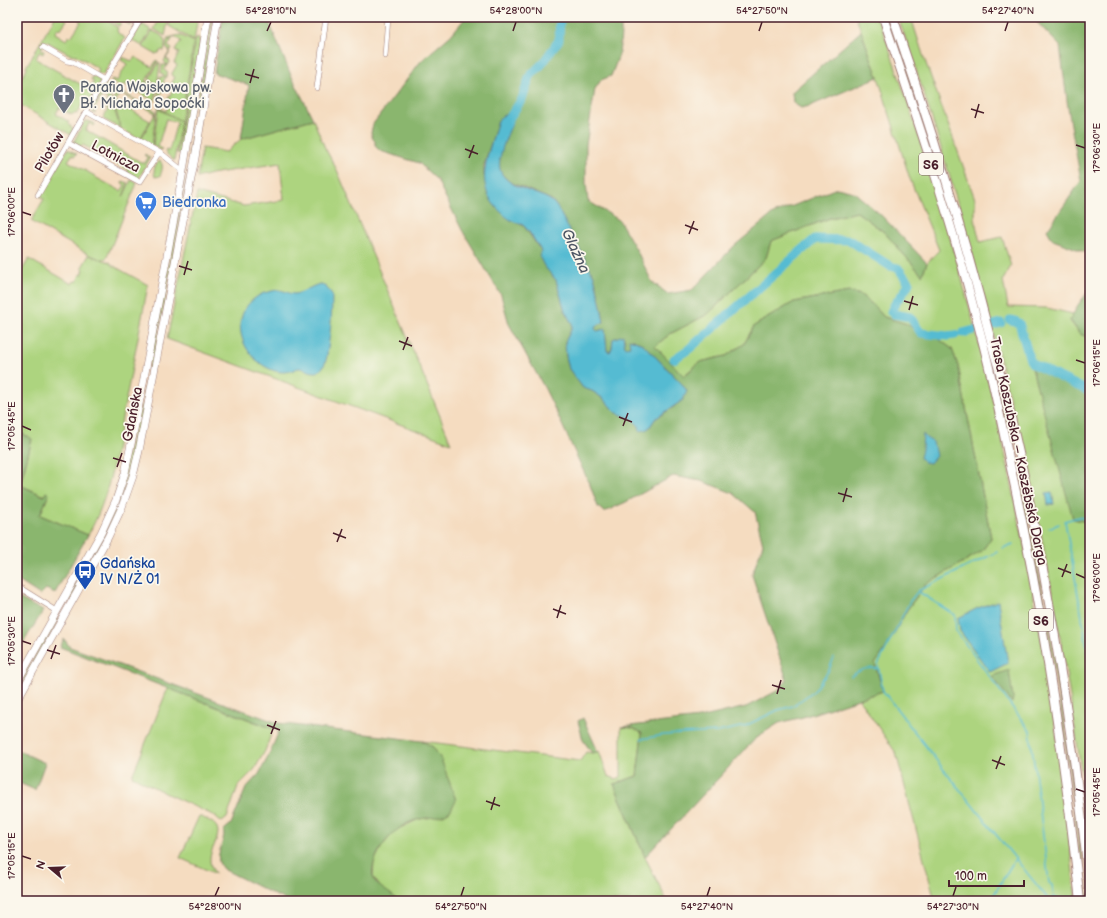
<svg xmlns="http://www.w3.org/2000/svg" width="1107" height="918" viewBox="0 0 1107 918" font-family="'Balsamiq Sans',sans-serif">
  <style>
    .green { fill: #add47f; stroke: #7c7a55; fill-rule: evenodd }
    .forest { fill: #8ab66e; stroke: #6a6a4c; fill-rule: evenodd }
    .water { fill: #54bbd2; stroke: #4f6d7e }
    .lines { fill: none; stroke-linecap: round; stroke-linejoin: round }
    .stream { stroke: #54bbd2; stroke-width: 1.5 }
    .river { stroke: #54bbd2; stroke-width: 9 }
    .minor-casing { stroke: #a07e76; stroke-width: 6 }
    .major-casing { stroke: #a07e76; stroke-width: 8 }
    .highway-casing { stroke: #a07e76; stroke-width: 10 }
    .minor { stroke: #fff; stroke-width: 5 }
    .major { stroke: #fff; stroke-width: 7 }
    .highway { stroke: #fff; stroke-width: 8 }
    .ticks { fill: none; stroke: #4a1f2b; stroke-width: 1.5 }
    .labels { text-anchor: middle; stroke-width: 3.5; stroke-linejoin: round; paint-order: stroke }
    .shield { fill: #fbf7ec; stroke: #7f6065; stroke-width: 1 }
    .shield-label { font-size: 13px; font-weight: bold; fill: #4a1f2b }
    .worship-label { font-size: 14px; fill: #5b616d; stroke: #fbf7ec; text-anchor: start }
    .street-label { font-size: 14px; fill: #4a1f2b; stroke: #fbf7ec }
    .shop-label { font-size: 14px; fill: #366cbe; stroke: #fbf7ec; text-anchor: start }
    .transit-label { font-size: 14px; fill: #164399; stroke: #fbf7ec; text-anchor: start }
    .water-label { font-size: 15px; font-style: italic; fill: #4e5665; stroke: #fbf7ec }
    .neatline { fill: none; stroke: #4a1f2b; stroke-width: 1.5 }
    .ticks-label { font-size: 10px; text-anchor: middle; fill: #4a1f2b }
  </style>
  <rect width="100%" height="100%" fill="#fbf7ec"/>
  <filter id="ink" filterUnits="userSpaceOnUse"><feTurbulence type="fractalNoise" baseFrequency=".025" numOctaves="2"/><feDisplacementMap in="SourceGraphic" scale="8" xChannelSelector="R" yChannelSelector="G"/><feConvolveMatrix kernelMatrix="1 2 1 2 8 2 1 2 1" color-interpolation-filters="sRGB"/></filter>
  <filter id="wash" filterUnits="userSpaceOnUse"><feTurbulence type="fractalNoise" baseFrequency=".012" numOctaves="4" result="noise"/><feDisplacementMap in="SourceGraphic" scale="16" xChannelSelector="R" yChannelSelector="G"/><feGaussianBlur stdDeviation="0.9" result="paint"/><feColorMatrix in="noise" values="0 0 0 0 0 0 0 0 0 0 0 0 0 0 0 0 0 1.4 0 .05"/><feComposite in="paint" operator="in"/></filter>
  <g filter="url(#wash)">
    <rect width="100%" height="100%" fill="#f5dcc0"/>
    <!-- green -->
    <g class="green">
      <polygon points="55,17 63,17 67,20 60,30 58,28 55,33 66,40 69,36 71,37 81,22 79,21 82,17 103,17 118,28 117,30 118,33 125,38 103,75 97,73 99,69 76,55 69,54 46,41 41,49 44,51 43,54 39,52 36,59 89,89 94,82 91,80 93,76 101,81 90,101 85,100 77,114 74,113 72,115 59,108 56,114 69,122 68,123 70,125 70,126 74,129 71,135 17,103 17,80 19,77 22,77 27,68 26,67"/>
      <polygon points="105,17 132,17 134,21 131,26 122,20 119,26"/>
      <polygon points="161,17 169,17 165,36 154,29"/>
      <polygon points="170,17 198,17 194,41 169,26"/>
      <polygon points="211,17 213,17 209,48 192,155 189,155"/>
      <path d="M 856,17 L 878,17 C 939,186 988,359 1022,535 C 1037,610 1050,685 1060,760 C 1066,807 1071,854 1076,901 L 935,901 L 896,753 L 859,699 L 883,691 L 875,664 L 907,610 L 926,584 L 982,551 L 991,538 L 958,366 L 952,349 L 939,339 L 917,331 L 907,324 L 884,317 L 873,305 L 861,295 L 849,292 L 794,302 L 754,326 L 744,344 L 726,356 L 700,362 L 683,376 L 655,346 L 670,334 L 708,314 L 766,258 L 771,241 L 830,218 L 857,212 L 884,232 L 922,275 L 927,263 L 939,250 L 910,179 L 878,77 Z"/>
      <polygon points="887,17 890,17 937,157 980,310 978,310 935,162"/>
      <path d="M 898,17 L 911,17 L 923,55 L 975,199 L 975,221 L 980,242 L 1002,237 L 1011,266 L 1003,280 L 1008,307 L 1047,308 L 1073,314 L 1070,321 L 1080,334 L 1090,338 L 1090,841 C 1079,745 1063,649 1045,555 C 1038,514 1027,474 1018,434 C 985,293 946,154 898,17 Z"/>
      <polygon points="142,24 151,30 142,46 132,40"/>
      <path d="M 152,31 C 163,35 167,39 164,51 L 161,50 L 159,53 L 155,54 L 143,47 Z"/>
      <path d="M 180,35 L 194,42 L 181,121 L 158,108 L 162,100 L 158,98 L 159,89 L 163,89 L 159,85 L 160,77 L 165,76 L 161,73 L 162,65 L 167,65 L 164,61 L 170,51 L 166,48 L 167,40 L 171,40 L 167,38 ZM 174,36 L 181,41 L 175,50 L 179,53 L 174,63 L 177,65 L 171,75 L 175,77 L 170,87 L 173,89 L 168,99 L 171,101 L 166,111 L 159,107 L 164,97 L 160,95 L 166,85 L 163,82 L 168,73 L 164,70 L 170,61 L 166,59 L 172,49 L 168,46 Z"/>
      <polygon points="197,37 199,38 200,47 183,154 177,153 195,42"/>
      <polygon points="122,57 132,61 135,57 152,67 157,60 158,61 139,92 124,84 121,87 110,81 112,79 117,81 127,64 121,60"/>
      <polygon points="159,62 160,64 157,85 149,79"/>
      <polygon points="147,81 157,87 155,101 140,93"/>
      <polygon points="106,83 111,100 107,109 104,107 108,99 102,96 93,111 96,113 95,114 91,111 92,108"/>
      <polygon points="118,90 119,93 121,92 156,111 155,113 120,93 115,101 150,121 140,139 121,129 113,100"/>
      <polygon points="112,101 120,128 103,119"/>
      <polygon points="158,109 181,121 174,161 165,152 166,150 169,151 177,122 166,119 158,146 162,149 160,150 153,146"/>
      <polygon points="156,112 152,146 141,139"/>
      <polygon points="313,119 325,148 337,170 426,382 451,443 167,339 197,193 244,206 284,200 280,163 211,174 197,178 202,148 226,152 241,139"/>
      <polygon points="85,121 88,121 95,124 94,126 89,123 86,130 144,164 148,158 144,155 145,154 150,158 139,178 127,173 128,170 83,145 80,147 74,144 75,139"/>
      <path d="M 68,149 L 77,154 L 75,156 L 72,155 L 68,161 L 95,176 L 95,177 L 121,191 L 125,185 L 122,183 L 123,181 L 128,183 L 123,197 L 131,180 L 137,183 L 107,257 L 105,259 L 101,259 L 110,262 L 112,265 L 148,285 C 140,328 132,370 123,413 C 115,456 110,496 88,535 L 40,515 L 49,494 L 46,493 L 45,496 L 20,485 L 32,440 L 17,431 L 17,278 L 29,259 L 72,284 L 74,281 L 77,282 L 80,274 L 82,275 L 84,269 L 82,267 L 89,255 L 100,259 L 88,254 L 31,221 L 44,199 L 40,196 Z"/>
      <path d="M 160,161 C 164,165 162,171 160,176 L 155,177 C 153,170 154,165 160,161 Z"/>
      <polygon points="185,180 178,231 146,399 143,398"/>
      <path d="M 990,344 L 1016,458 L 1057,666 L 1088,901 L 1085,901 C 1076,823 1067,745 1054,667 C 1036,559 1011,452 987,345 Z"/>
      <polygon points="141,405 145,405 131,473 115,517 70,602 67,600 107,526"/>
      <polygon points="56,618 59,619 17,694 17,688"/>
      <polygon points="168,688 273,729 265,751 254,770 238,786 227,818 222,822 215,816 167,794 132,776"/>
      <polygon points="621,727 633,728 642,733 637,776 614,784 645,857 667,901 397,901 395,898 382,889 373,877 374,862 382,846 396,830 419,819 438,816 456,800 433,747 422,741 580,761 586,752 592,753 599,751 608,776 616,779 621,777"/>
      <path d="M 199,816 C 203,818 212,821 215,825 C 224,834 209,850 210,860 C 210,866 213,870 216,874 L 180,858 Z"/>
    </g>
    <!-- forest -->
    <g class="forest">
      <polygon points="223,17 267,17 290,73 313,119 241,139 249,85 214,73"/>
      <path d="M 466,17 L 621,17 L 621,34 L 619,55 L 611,76 L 601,80 L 595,89 L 586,145 L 586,183 L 588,201 L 619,220 L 636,249 L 652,282 L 668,294 L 692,290 L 734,246 L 773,214 L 837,188 L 854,192 L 881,215 L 927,263 L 922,275 L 884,232 L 857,212 L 830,218 L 771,241 L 766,258 L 708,314 L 670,334 L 655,346 L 684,376 L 700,362 L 726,356 L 744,344 L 754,326 L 794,302 L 849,292 L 861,295 L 873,305 L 884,317 L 907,324 L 917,331 L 939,339 L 952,349 L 958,366 L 991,538 L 982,551 L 926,584 L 907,610 L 888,645 L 875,664 L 883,691 L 803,717 L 779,723 L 757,737 L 645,857 L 614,784 L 637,776 L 642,733 L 633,728 L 621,727 L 699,718 L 746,707 L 777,691 L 787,680 L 752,575 L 763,544 L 755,512 L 733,493 L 701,481 L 673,476 L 626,502 L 604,512 L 598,507 L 590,485 L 559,418 L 545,389 L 509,324 L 501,295 L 462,230 L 437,180 L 419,163 L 380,151 L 375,146 L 375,141 L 373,139 L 371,133 L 373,124 L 421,61 L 451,35 ZM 498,121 L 500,156 L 499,168 L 502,175 L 510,182 L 552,200 L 557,207 L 594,276 L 599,296 L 604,321 L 596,326 L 595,329 L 597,331 L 605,329 L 607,351 L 610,352 L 612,348 L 613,339 L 624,337 L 625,347 L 630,347 L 630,339 L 643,344 L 682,384 L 687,391 L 675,406 L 655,419 L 649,428 L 639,426 L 632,419 L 615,412 L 604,399 L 592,391 L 583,388 L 569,369 L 566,356 L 565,342 L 572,328 L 572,324 L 565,311 L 556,280 L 544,266 L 541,251 L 524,226 L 515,222 L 488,195 L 484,175 L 484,165 Z"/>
      <polygon points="1032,17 1090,17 1090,254 1053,240 1047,230 1081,181 1068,108 1060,46"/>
      <polygon points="861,31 878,77 810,106 801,108 793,103 792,92"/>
      <polygon points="1090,289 1090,338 1080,334 1070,320 1078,305"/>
      <polygon points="1031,365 1090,393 1090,523 1073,519"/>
      <polygon points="17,431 32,439 20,485 44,496 46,492 49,494 40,515 88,535 55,593 46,589 40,595 17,580"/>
      <polygon points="17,597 43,611 17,653"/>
      <path d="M 64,639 L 70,647 L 278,723 L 422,741 L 433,747 L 441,759 L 456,800 C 454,803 452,809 450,811 C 442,818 429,817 420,819 C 401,823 387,837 378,853 C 375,860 371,869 373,877 C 377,889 393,892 397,901 L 287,901 L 223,869 C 212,857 225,845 224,830 L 231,824 L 246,788 L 259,774 L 268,757 L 279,731 L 60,647 Z"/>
      <polygon points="1009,670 1013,698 1012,703 992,676"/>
      <polygon points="583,718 596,747 597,752 592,753 583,740 578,721"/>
      <polygon points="17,750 45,763 35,790 17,782"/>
    </g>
    <!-- water -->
    <g class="water">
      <path d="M 509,113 L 512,115 L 513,121 C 508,134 494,162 502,174 C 508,184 524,189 534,193 C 544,197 551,198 557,207 L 594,276 L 599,296 L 604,322 L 596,326 L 595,329 L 597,331 L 605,329 L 607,351 L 610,352 L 612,348 L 613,339 L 623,335 L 625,347 L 630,346 L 629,339 L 643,344 L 682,384 L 687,391 L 683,400 L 655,419 L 649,428 L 645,430 L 640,431 L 639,426 L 632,419 L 615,412 L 604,399 L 592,391 L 583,388 L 569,369 L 566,356 L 565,342 L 572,328 L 572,324 L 565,311 L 556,280 L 544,266 L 540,258 L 541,251 C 536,243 531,233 524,226 C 521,223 519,224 515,222 C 511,221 506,217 503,214 C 476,191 484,166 493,137 C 496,128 497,115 509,113 Z"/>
      <path d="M 320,284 L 326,287 L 332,294 C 332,312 331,330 328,348 C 327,353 327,359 325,363 C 318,379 309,369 299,368 C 296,368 293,371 291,371 C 284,373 276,372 270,369 C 237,354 227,309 264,293 C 268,292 275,290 279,290 C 284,290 289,294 294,294 C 303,293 311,286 320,284 Z"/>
      <polygon points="923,434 926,438 933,442 936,456 930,463 924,462 920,458 922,449"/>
      <polygon points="1052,492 1054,504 1048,505 1046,493"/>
      <polygon points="998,601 1008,663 990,672 960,631 958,618 978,608"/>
    </g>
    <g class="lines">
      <!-- stream -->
      <g class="stream">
        <polyline points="1064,521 1079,517 1090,520"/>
        <polyline points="1065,521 1090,663"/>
        <polyline points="1049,528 1059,524"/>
        <polyline points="1003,548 1013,544"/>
        <polyline points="997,552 918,591 910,601 878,665 883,691 944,770 1048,899 1058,898"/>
        <polyline points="919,592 955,615 956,631 1030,731 1049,883 1052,885 1054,898"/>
        <path d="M 851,676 C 862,669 866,667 879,669"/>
        <polyline points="641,739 664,735 718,732 745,726 778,710 793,706 815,690 829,670 834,657"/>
        <polyline points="1062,898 1071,897"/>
        <polyline points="990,901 1015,859"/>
      </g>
      <!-- river -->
      <g class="river">
        <polyline points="545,60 559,40 560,17"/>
        <polyline points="506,126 510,117 522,99 530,76 542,64"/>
        <polyline points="1010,320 1015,321 1019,323 1030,360 1033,364 1090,392"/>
        <polyline points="963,333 1001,323"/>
        <path d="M 674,359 L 689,349 L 815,239 L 849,240 L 890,266 L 898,268 L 909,283 C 905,294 894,301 891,312 L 894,314 L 910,317 L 921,333 L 948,336 L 955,335"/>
      </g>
    </g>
  </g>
  <g filter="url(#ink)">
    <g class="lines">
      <!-- minor casing -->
      <g class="minor-casing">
        <g id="minor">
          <polyline points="43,47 67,61 73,62 104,80"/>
          <polyline points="385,56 388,17"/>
          <polyline points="317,88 326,17"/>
          <polyline points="87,112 162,154 183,171"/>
          <polyline points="68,143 140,182 158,154 162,154"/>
          <polyline points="38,195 104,80 142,17"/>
          <polyline points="17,586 57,611"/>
        </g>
      </g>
      <!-- major casing -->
      <g class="major-casing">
        <g id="major">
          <polyline points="17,682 101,533 116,500 125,473 137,415 183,171 208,17"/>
          <polyline points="17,700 108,537 122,507 133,476 139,451 195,158 218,17"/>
        </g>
      </g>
      <!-- highway casing -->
      <g class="highway-casing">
        <g id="highway">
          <path d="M 883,17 C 916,115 949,213 975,313 C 989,363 1000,414 1010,464 C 1042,609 1064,754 1080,901"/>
          <path d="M 893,17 C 930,124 963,231 991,341 C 995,357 1000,372 1004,388 C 1044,554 1072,721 1090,890"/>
        </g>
      </g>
      <!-- minor -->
      <use href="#minor" class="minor"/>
      <!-- major -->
      <use href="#major" class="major"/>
      <!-- highway -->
      <use href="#highway" class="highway"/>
    </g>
  </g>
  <!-- ticks -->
  <path class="ticks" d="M 267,31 L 271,22M 513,31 L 516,22M 759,31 L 762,22M 1005,31 L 1008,22M 245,74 L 259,78M 250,83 L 254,69M 971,109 L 984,113M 975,118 L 979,104M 1076,145 L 1085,148M 465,149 L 478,154M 469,158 L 474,145M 22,212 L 31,215M 685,225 L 698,230M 689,234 L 694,221M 179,266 L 192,270M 184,275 L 188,261M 904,301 L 918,305M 909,310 L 913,296M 399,341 L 412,346M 403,350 L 408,337M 1076,360 L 1085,363M 619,417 L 632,422M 22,426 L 31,430M 623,426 L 628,413M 113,458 L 126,462M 117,467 L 122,453M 838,493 L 852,497M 843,502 L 847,488M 333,533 L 346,538M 337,542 L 342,529M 1058,568 L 1071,573M 1076,574 L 1085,578M 1062,577 L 1067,564M 553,609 L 566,614M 557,618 L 561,605M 22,641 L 31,644M 47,650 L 60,654M 51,659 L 56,645M 772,685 L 785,689M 777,694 L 781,680M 267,725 L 280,730M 271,734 L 276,721M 992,760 L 1005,765M 996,769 L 1001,756M 1076,789 L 1085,792M 486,801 L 500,806M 491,810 L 495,797M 22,856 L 31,859M 215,896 L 219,887M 461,896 L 464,887M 707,896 L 710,887M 953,896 L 956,887"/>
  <!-- icons -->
  <defs>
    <g id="church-pin" transform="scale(1.15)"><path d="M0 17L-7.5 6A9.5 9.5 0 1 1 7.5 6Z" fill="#6b7280" stroke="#fbf7ec"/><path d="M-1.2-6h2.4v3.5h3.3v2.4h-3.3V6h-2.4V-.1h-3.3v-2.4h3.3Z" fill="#fff"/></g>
    <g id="supermarket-pin" transform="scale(1.15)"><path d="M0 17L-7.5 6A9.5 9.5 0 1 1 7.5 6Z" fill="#3f7fe0" stroke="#fbf7ec"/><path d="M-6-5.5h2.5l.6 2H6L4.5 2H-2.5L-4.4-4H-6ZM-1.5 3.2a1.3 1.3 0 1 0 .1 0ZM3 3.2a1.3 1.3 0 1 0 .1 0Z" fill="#fff"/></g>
    <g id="bus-pin" transform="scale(1.15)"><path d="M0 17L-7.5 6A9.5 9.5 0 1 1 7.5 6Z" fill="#1a4fb4" stroke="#fbf7ec"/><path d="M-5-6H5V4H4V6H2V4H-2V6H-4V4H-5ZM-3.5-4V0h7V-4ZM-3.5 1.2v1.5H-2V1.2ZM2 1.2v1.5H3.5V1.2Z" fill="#fff"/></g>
  </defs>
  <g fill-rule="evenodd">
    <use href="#church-pin" x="64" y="95"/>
    <use href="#supermarket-pin" x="146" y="202"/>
    <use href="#bus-pin" x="85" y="571"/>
  </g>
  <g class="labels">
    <!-- shield labels -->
    <g class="shield">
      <rect x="919" y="153" width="24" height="22" rx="3"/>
      <rect x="1029" y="609" width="24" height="22" rx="3"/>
    </g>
    <g class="shield-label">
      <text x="931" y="169">S6</text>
      <text x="1041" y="625">S6</text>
    </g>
    <!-- worship labels -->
    <g class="worship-label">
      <text x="80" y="92">Parafia Wojskowa pw.<tspan x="80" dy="16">Bł. Michała Sopoćki</tspan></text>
    </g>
    <!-- street labels -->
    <g class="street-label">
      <text transform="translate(49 152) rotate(-60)" y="5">Pilotów</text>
      <text transform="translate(116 156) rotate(28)" y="5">Lotnicza</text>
      <text transform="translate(132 414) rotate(-79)" y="5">Gdańska</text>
      <text transform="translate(1019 451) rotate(78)" y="5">Trasa Kaszubska – Kaszëbskô Darga</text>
    </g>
    <!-- shop labels -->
    <g class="shop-label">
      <text x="162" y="207">Biedronka</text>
    </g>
    <!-- transit labels -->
    <g class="transit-label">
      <text x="100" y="568">Gdańska<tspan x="100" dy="16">IV N/Ż 01</tspan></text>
    </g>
    <!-- water labels -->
    <g class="water-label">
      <text transform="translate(576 251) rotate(65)" y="5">Glaźna</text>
    </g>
  </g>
  <!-- margin -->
  <rect width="1107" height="918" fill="none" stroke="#fbf7ec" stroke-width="44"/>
  <!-- north arrow -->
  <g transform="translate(50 868) rotate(289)" stroke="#fbf7ec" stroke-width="3" paint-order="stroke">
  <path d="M0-3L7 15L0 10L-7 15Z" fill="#4a1f2b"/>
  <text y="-6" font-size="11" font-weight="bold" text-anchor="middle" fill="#4a1f2b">N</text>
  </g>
  <!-- scale -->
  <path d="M949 880v6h75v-6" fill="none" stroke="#4a1f2b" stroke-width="2"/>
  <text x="955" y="880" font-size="12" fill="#4a1f2b" stroke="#fbf7ec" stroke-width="3" paint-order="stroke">100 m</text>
  <rect x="22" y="22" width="1063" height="874" class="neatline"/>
  <g class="ticks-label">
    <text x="271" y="14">54°28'10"N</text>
    <text x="516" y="14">54°28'00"N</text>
    <text x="762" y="14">54°27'50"N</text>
    <text x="1008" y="14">54°27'40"N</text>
    <text transform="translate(1096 148) rotate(-90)" y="4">17°06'30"E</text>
    <text transform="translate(11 212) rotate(-90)" y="4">17°06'00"E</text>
    <text transform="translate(1096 363) rotate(-90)" y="4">17°06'15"E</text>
    <text transform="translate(11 426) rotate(-90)" y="4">17°05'45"E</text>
    <text transform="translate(1096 578) rotate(-90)" y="4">17°06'00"E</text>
    <text transform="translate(11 641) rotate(-90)" y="4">17°05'30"E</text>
    <text transform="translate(1096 792) rotate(-90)" y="4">17°05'45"E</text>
    <text transform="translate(11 856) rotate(-90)" y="4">17°05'15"E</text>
    <text x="215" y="910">54°28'00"N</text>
    <text x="461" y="910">54°27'50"N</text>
    <text x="707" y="910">54°27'40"N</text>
    <text x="953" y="910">54°27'30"N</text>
  </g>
</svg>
